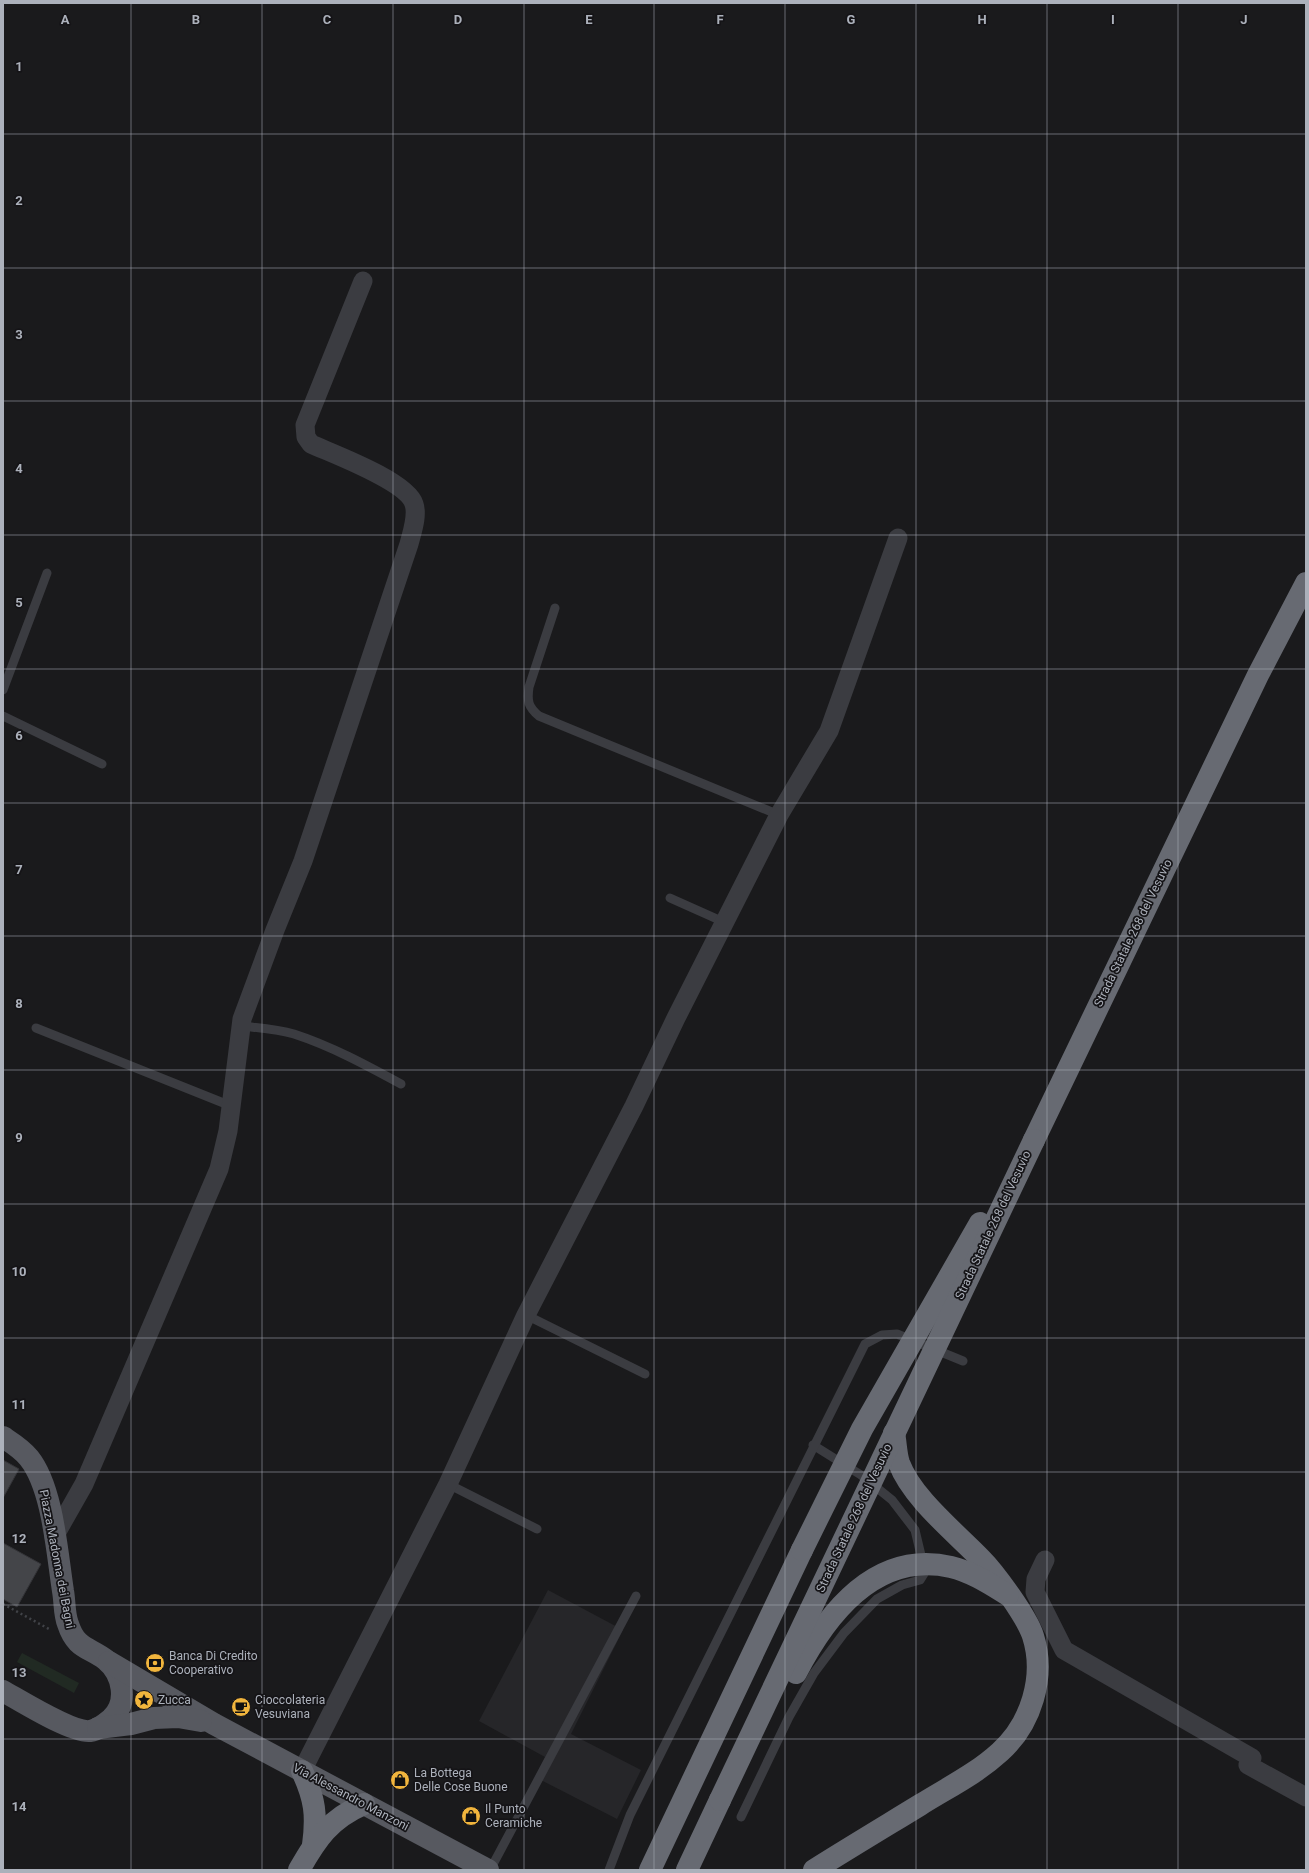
<svg xmlns="http://www.w3.org/2000/svg" width="1309" height="1873" viewBox="0 0 1309 1873" font-family="Roboto,sans-serif">
  <style>
    .built { fill: #262629 }
    .green { fill: #212a23 }
    .building { fill: #444549; stroke: #343438 }
    .lines { fill: none; stroke-linecap: round; stroke-linejoin: round }
    .path { stroke: #414348; stroke-width: 2.5; stroke-dasharray: 2 3; stroke-linecap: butt }
    .lane { stroke: #3b3c41; stroke-width: 9 }
    .street { stroke: #3b3c41; stroke-width: 19 }
    .primary { stroke: #575960; stroke-width: 22 }
    .highway { stroke: #676a72; stroke-width: 22 }
    .highway-bridge { stroke: #676a72; stroke-width: 22 }
    .grid { fill: none; stroke: #acb1bb; stroke-width: 1; stroke-opacity: 0.55 }
    .labels { text-anchor: middle; stroke-width: 3.5; stroke-linejoin: round; paint-order: stroke }
    .street-label { font-size: 12px; fill: #acb1bb; stroke: #151417 }
    .poi-label { font-size: 12px; fill: #acb1bb; stroke: #151417; text-anchor: start }
    .grid-label { font-size: 13px; text-anchor: middle; font-weight: bold; fill: #acb1bb; stroke: #151417; stroke-width: 3.5; stroke-linejoin: round; paint-order: stroke }
  </style>
  <rect width="100%" height="100%" fill="#1a1a1c"/>
  <!-- built -->
  <polygon class="built" points="548,1590 623,1630 571,1734 641,1770 617,1819 535,1777 545,1757 479,1721"/>
  <!-- green -->
  <polygon class="green" points="22,1653 79,1683 74,1693 17,1662"/>
  <!-- building -->
  <g class="building">
    <polygon points="3,1460 19,1469 3,1498"/>
    <polygon points="3,1543 41,1564 17,1607 3,1599"/>
  </g>
  <g class="lines">
    <!-- path -->
    <polyline class="path" points="3,1604 49,1629"/>
    <!-- lane -->
    <g class="lane">
      <path d="M 555,608 L 529,687 C 527,701 528,707 539,716 L 779,815"/>
      <polyline points="3,690 47,573"/>
      <polyline points="3,716 102,764"/>
      <polyline points="670,898 726,923"/>
      <path d="M 242,1026 C 259,1028 277,1029 294,1034 C 331,1046 366,1065 401,1084"/>
      <polyline points="36,1028 231,1106"/>
      <polyline points="526,1315 645,1374"/>
      <polyline points="448,1484 537,1529"/>
      <polyline points="741,1817 789,1717 814,1673 844,1633 877,1599 902,1585 920,1580 925,1572 915,1530 892,1500 861,1475 813,1445"/>
      <polyline points="490,1870 636,1596"/>
      <polyline points="609,1870 630,1815 865,1344 882,1335 897,1334 963,1361"/>
    </g>
    <!-- street -->
    <g class="street">
      <path d="M 54,1537 L 84,1484 L 219,1169 L 228,1131 L 242,1019 L 275,930 L 303,861 L 409,544 C 412,532 418,516 414,504 C 407,481 333,454 311,444 L 306,437 L 305,425 L 363,281"/>
      <polyline points="1045,1560 1036,1579 1035,1592 1064,1650 1252,1758 1248,1765 1306,1797"/>
      <polyline points="302,1771 448,1484 526,1315 634,1106 676,1018 779,815 829,731 898,538"/>
    </g>
    <!-- primary -->
    <g class="primary">
      <path d="M 3,1437 C 12,1443 22,1449 29,1458 C 53,1488 57,1553 63,1591 C 65,1602 64,1614 68,1624 C 76,1649 89,1647 106,1660 C 123,1674 129,1703 111,1719 C 105,1724 98,1730 90,1731 C 72,1733 21,1701 3,1691"/>
      <polyline points="109,1662 214,1724 488,1870"/>
      <polyline points="98,1728 131,1724 154,1718 178,1717 201,1721"/>
    </g>
    <!-- highway -->
    <g class="highway">
      <polyline points="1034,1140 1258,675 1306,583"/>
      <path d="M 302,1771 C 315,1799 317,1815 313,1845"/>
      <path d="M 299,1870 C 317,1838 330,1819 364,1804"/>
      <polyline points="650,1870 802,1550"/>
      <polyline points="687,1870 720,1800"/>
      <path d="M 814,1870 C 849,1848 884,1827 920,1805 C 947,1788 976,1774 1000,1752 C 1031,1724 1046,1677 1033,1636 C 1027,1617 995,1573 981,1559 C 955,1532 912,1498 899,1463 C 896,1454 896,1443 894,1433"/>
    </g>
    <!-- highway-bridge -->
    <g class="highway-bridge">
      <polyline points="802,1550 862,1429 980,1223"/>
      <path d="M 796,1673 C 827,1613 876,1550 951,1567 C 972,1572 990,1584 1008,1595"/>
      <polyline points="720,1800 1034,1140"/>
    </g>
  </g>
  <!-- grid -->
  <path class="grid" d="M 131,3 L 131,1870M 262,3 L 262,1870M 393,3 L 393,1870M 524,3 L 524,1870M 654,3 L 654,1870M 785,3 L 785,1870M 916,3 L 916,1870M 1047,3 L 1047,1870M 1178,3 L 1178,1870M 3,134 L 1306,134M 3,268 L 1306,268M 3,401 L 1306,401M 3,535 L 1306,535M 3,669 L 1306,669M 3,803 L 1306,803M 3,936 L 1306,936M 3,1070 L 1306,1070M 3,1204 L 1306,1204M 3,1338 L 1306,1338M 3,1472 L 1306,1472M 3,1605 L 1306,1605M 3,1739 L 1306,1739"/>
  <!-- icons -->
  <defs>
    <g id="bank-disc" transform="scale(1)"><circle r="9.5" fill="#f1b53d" stroke="#151417"/><path d="M-6-4H6V4H-6ZM0-2.3a2.3 2.3 0 1 0 0 4.6a2.3 2.3 0 1 0 0-4.6Z" fill="#111"/></g>
    <g id="sight-disc" transform="scale(1)"><circle r="9.5" fill="#f1b53d" stroke="#151417"/><path d="M0-6L1.8-2.2L6-1.7L2.9 1.2L3.7 5.4L0 3.3L-3.7 5.4L-2.9 1.2L-6-1.7L-1.8-2.2Z" fill="#111"/></g>
    <g id="cafe-disc" transform="scale(1)"><circle r="9.5" fill="#f1b53d" stroke="#151417"/><path d="M-5.5-4.5H6V0H3Q3 3.5 0 3.5H-2.5Q-5.5 3.5-5.5 0ZM3-3.2v2h1.7v-2ZM-6 4.5H4V6H-6Z" fill="#111"/></g>
    <g id="shop-disc" transform="scale(1)"><circle r="9.5" fill="#f1b53d" stroke="#151417"/><path d="M-5-2.5h2.3a2.7 3.5 0 0 1 5.4 0H5L5.5 6h-11ZM-1.5-2.5h3a1.5 2.3 0 0 0-3 0Z" fill="#111"/></g>
  </defs>
  <g fill-rule="evenodd">
    <use href="#bank-disc" x="155" y="1663"/>
    <use href="#sight-disc" x="144" y="1700"/>
    <use href="#cafe-disc" x="241" y="1707"/>
    <use href="#shop-disc" x="400" y="1780"/>
    <use href="#shop-disc" x="471" y="1816"/>
  </g>
  <g class="labels">
    <!-- street labels -->
    <g class="street-label">
      <text transform="translate(1133 933) rotate(-64)" y="4">Strada Statale 268 del Vesuvio</text>
      <text transform="translate(993 1225) rotate(-65)" y="4">Strada Statale 268 del Vesuvio</text>
      <text transform="translate(854 1518) rotate(-65)" y="4">Strada Statale 268 del Vesuvio</text>
      <text transform="translate(57 1559) rotate(79)" y="4">Piazza Madonna dei Bagni</text>
      <text transform="translate(351 1797) rotate(28)" y="4">Via Alessandro Manzoni</text>
    </g>
    <!-- poi labels -->
    <g class="poi-label">
      <text x="169" y="1660">Banca Di Credito<tspan x="169" dy="14">Cooperativo</tspan></text>
      <text x="158" y="1704">Zucca</text>
      <text x="255" y="1704">Cioccolateria<tspan x="255" dy="14">Vesuviana</tspan></text>
      <text x="414" y="1777">La Bottega<tspan x="414" dy="14">Delle Cose Buone</tspan></text>
      <text x="485" y="1813">Il Punto<tspan x="485" dy="14">Ceramiche</tspan></text>
    </g>
  </g>
  <g class="grid-label">
    <text x="65" y="24">A</text>
    <text x="196" y="24">B</text>
    <text x="327" y="24">C</text>
    <text x="458" y="24">D</text>
    <text x="589" y="24">E</text>
    <text x="720" y="24">F</text>
    <text x="851" y="24">G</text>
    <text x="982" y="24">H</text>
    <text x="1113" y="24">I</text>
    <text x="1244" y="24">J</text>
    <text x="19" y="71">1</text>
    <text x="19" y="205">2</text>
    <text x="19" y="339">3</text>
    <text x="19" y="473">4</text>
    <text x="19" y="607">5</text>
    <text x="19" y="740">6</text>
    <text x="19" y="874">7</text>
    <text x="19" y="1008">8</text>
    <text x="19" y="1142">9</text>
    <text x="19" y="1276">10</text>
    <text x="19" y="1409">11</text>
    <text x="19" y="1543">12</text>
    <text x="19" y="1677">13</text>
    <text x="19" y="1811">14</text>
  </g>
  <!-- border -->
  <rect width="1309" height="1873" fill="none" stroke="#acb1bb" stroke-width="8"/>
</svg>
